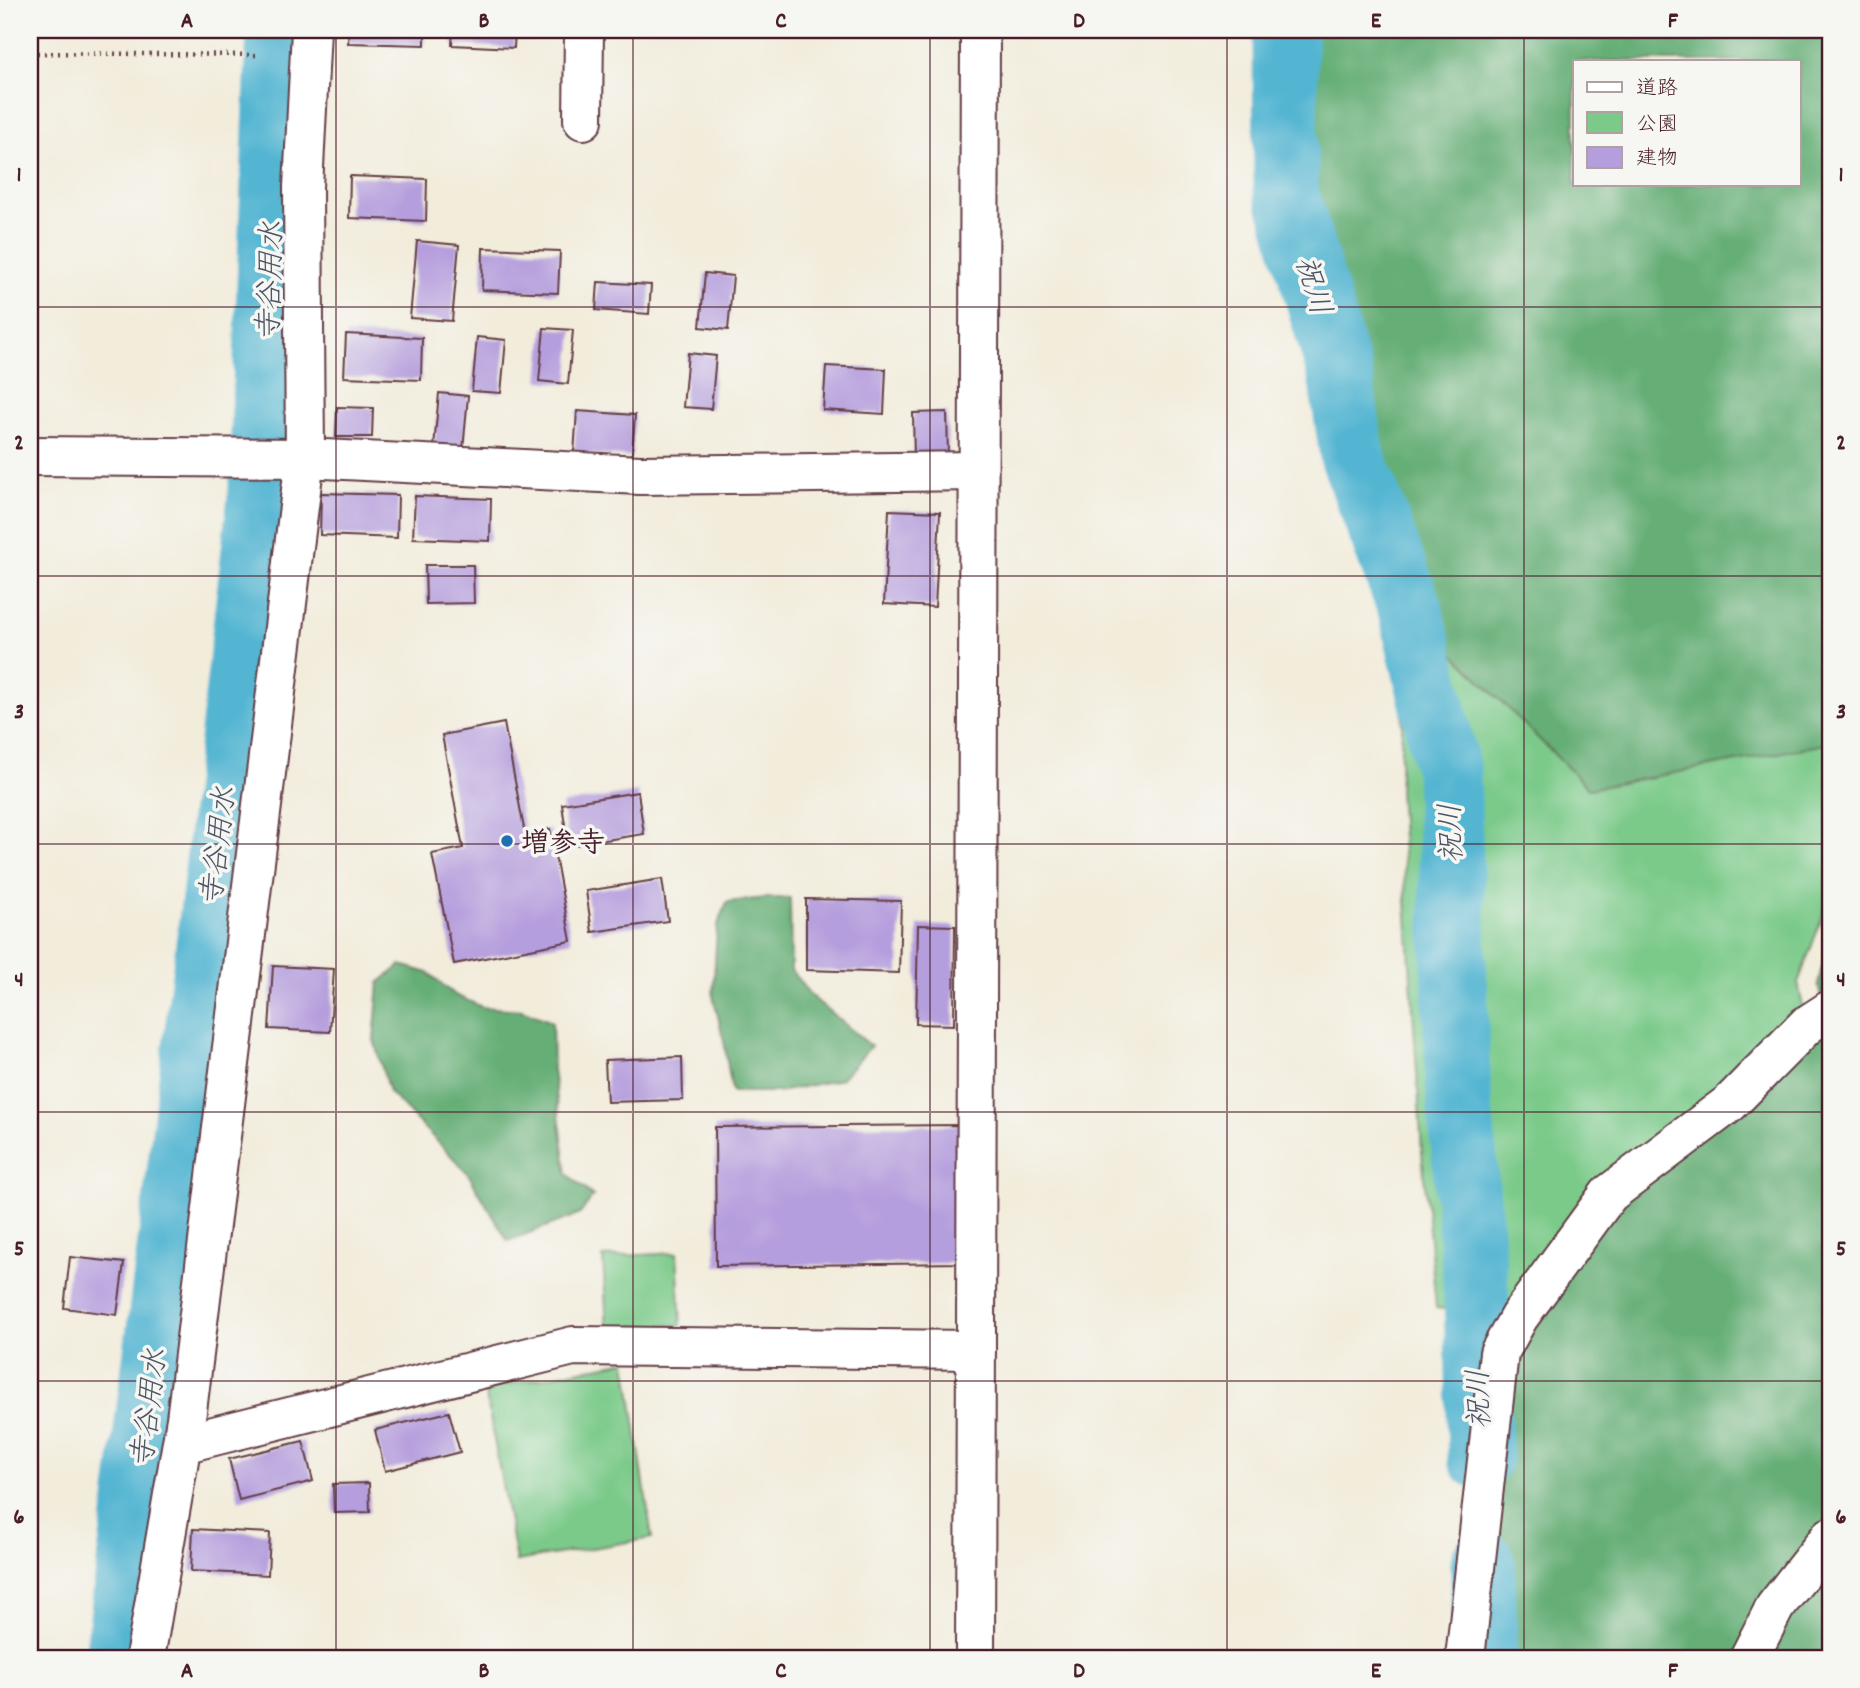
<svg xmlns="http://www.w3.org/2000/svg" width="1860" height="1688" viewBox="0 0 1860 1688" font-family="Dekko,'Klee One',sans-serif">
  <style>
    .green { fill: #7cca8a; stroke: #63745a; stroke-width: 2 }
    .forest { fill: #65ae76; stroke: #586650; stroke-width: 2; fill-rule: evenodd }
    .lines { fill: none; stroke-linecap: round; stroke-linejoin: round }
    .river { stroke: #53b5d2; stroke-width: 65 }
    .building { fill: #b59edd }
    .minor-casing { stroke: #633e45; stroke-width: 42 }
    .major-casing { stroke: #633e45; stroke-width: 42 }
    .path { stroke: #633e45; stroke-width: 4.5; stroke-dasharray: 2 5; stroke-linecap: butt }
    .minor { stroke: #fff; stroke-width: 38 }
    .major { stroke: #fff; stroke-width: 38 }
    .grid { fill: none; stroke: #4a1f2b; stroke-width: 2; stroke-opacity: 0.55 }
    .poi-dot { fill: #1f6fb2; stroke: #f6f6f2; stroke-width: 2.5 }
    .labels { text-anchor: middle; stroke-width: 7; stroke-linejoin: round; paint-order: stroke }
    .poi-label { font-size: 28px; font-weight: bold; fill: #4a1f2b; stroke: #f6f6f2; text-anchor: start }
    .water-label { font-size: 30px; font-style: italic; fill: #4d5465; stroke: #f6f6f2 }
    .neatline { fill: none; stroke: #4a1f2b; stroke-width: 2.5 }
    .grid-label { font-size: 23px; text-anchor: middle; font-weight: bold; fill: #4a1f2b }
  </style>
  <rect width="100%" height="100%" fill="#f6f6f2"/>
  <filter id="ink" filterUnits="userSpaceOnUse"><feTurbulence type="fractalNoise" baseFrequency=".0143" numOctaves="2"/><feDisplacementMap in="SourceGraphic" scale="14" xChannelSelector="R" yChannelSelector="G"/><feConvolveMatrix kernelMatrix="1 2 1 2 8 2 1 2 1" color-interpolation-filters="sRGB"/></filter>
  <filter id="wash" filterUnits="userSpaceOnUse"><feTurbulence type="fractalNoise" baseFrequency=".00686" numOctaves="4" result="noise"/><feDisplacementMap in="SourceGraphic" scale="28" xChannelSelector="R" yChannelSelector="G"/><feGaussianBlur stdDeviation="1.57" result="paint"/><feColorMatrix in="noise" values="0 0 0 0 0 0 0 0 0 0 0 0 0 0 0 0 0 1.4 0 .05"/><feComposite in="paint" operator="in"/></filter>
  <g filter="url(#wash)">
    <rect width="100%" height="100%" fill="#f2ecdb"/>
    <!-- green -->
    <g class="green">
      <polygon points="1437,636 1589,789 1830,743 1830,896 1798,983 1807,1025 1519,1317 1436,1308 1422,1152 1399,790 1406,649"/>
      <polygon points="677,1253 681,1325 607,1328 603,1257"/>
      <polygon points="626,1361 652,1538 516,1561 485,1389"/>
    </g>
    <!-- forest -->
    <g class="forest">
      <path d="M 1269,30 L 1830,30 L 1830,743 L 1589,789 L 1411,611 L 1286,191 ZM 1575,61 L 1799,61 L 1799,184 L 1575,184 Z"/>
      <polygon points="767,898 790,898 791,970 811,996 871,1046 841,1079 779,1092 732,1092 724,1041 713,996 717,927 727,902"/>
      <polygon points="1830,934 1830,1658 1485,1658 1484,1614 1499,1353 1642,1169 1827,1026 1818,984"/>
      <polygon points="401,965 428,973 455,995 482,1007 522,1010 552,1022 553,1070 567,1174 593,1196 580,1214 508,1241 467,1172 389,1092 374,1040 379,983"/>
    </g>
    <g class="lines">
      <!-- river -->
      <g class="river">
        <polyline points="1285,30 1286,191 1340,374 1352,455 1411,611 1448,771 1458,1084 1476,1291 1480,1457"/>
        <polyline points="1483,1563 1485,1658"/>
        <polyline points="117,1658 214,898 261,489 279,30"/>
      </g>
    </g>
    <g id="blocks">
      <!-- building -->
      <g class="building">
        <polygon points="349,30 425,30 425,45 348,43"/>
        <polygon points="453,30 515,30 514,48 452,45"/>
        <polygon points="350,176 427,179 426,221 349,218"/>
        <polygon points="417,241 459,245 452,321 410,318"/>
        <polygon points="483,248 560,251 558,293 482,290"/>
        <polygon points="705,273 733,276 728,330 700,327"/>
        <polygon points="598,282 651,285 649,314 596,310"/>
        <polygon points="544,328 573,330 568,384 539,381"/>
        <polygon points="346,334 422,338 421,380 344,377"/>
        <polygon points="477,337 506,340 501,393 472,391"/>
        <polygon points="688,353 716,356 711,409 683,407"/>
        <polygon points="826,366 886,369 884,414 823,410"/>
        <polygon points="439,393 468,396 463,450 434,447"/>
        <polygon points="337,407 373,408 372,437 336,437"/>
        <polygon points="577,411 635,415 632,457 574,453"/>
        <polygon points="947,412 948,457 914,457 913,413"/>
        <polygon points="321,493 398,495 397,538 320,535"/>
        <polygon points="415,496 491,499 490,541 413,538"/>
        <polygon points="889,510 940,512 935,607 884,604"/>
        <polygon points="425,565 473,565 474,603 426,604"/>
        <polygon points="504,723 525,834 550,829 571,941 454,964 432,854 463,848 442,735"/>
        <polygon points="638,792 644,834 568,846 562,804"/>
        <polygon points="662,879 668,921 592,932 586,891"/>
        <polygon points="806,899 901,901 899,973 806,970"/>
        <polygon points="918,925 955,926 954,1025 916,1024"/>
        <polygon points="273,966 334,969 330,1032 269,1029"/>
        <polygon points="682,1057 683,1100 607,1102 605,1060"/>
        <polygon points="962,1125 963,1263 716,1266 715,1127"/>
        <polygon points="70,1257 124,1263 117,1315 64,1308"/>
        <polygon points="449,1412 460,1452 385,1471 375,1430"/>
        <polygon points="303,1441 313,1481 239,1500 229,1459"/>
        <polygon points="369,1483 370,1512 334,1513 333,1484"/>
        <polygon points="193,1529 270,1533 268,1575 191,1571"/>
      </g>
    </g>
  </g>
  <g filter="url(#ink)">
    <use href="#blocks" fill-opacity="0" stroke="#633e45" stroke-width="2"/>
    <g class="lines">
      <!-- minor casing -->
      <g class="minor-casing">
        <g id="minor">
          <polyline points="583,120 584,30"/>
          <polyline points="30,456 305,458 640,475 977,471"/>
          <polyline points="182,1444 573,1346 976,1350"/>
          <polyline points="145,1658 186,1419 305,458 303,187 311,30"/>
          <polyline points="975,1658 980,30"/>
          <polyline points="1465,1658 1499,1353 1519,1317 1609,1194 1730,1103 1807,1025 1830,1010"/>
        </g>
      </g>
      <!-- major casing -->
      <g class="major-casing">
        <polyline id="major" points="1749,1658 1775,1607 1830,1537"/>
      </g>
      <!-- path -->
      <polyline class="path" points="30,53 258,55"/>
      <!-- minor -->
      <use href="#minor" class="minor"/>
      <!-- major -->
      <use href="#major" class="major"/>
    </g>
  </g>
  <!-- grid -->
  <path class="grid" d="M 336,30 L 336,1658M 633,30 L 633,1658M 930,30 L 930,1658M 1227,30 L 1227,1658M 1524,30 L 1524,1658M 30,307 L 1830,307M 30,576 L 1830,576M 30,844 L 1830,844M 30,1112 L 1830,1112M 30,1381 L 1830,1381"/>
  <!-- markers -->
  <circle class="poi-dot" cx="507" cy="841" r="7"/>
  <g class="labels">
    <!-- poi labels -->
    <g class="poi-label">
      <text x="521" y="851">増参寺</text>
    </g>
    <!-- water labels -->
    <g class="water-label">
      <text transform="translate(269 281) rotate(-88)" y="10">寺谷用水</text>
      <text transform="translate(1314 285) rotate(73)" y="10">祝川</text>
      <text transform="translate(1450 833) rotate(-92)" y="10">祝川</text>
      <text transform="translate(217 846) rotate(-83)" y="10">寺谷用水</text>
      <text transform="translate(1478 1399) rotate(-92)" y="10">祝川</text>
      <text transform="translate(148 1408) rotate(-83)" y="10">寺谷用水</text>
    </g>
  </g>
  <!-- margin -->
  <rect width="1860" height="1688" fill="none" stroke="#f6f6f2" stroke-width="77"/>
  <!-- legend -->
  <rect x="1573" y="60" width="228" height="126" fill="#f6f6f2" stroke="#b1a0a2" stroke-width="2"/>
  <rect x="1587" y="82" width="35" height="10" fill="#ffffff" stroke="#b1a0a2" stroke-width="2"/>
  <text x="1636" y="94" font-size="21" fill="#4a1f2b">道路</text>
  <rect x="1587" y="112" width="35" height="21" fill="#7cca8a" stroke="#b1a0a2" stroke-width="2"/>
  <text x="1636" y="130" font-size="21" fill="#4a1f2b">公園</text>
  <rect x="1587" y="147" width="35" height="21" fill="#b59edd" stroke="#b1a0a2" stroke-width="2"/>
  <text x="1636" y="164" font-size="21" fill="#4a1f2b">建物</text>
  <rect x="38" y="38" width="1784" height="1612" class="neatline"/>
  <g class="grid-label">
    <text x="187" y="27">A</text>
    <text x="484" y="27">B</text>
    <text x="781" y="27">C</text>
    <text x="1079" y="27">D</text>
    <text x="1376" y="27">E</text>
    <text x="1673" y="27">F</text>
    <text x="19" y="181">1</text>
    <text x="1841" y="181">1</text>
    <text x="19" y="449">2</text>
    <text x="1841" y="449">2</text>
    <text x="19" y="718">3</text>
    <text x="1841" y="718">3</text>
    <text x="19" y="986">4</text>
    <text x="1841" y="986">4</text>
    <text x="19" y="1255">5</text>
    <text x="1841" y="1255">5</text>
    <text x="19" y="1523">6</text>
    <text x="1841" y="1523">6</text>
    <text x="187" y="1677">A</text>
    <text x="484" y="1677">B</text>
    <text x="781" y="1677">C</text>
    <text x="1079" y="1677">D</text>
    <text x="1376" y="1677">E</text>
    <text x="1673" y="1677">F</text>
  </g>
</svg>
